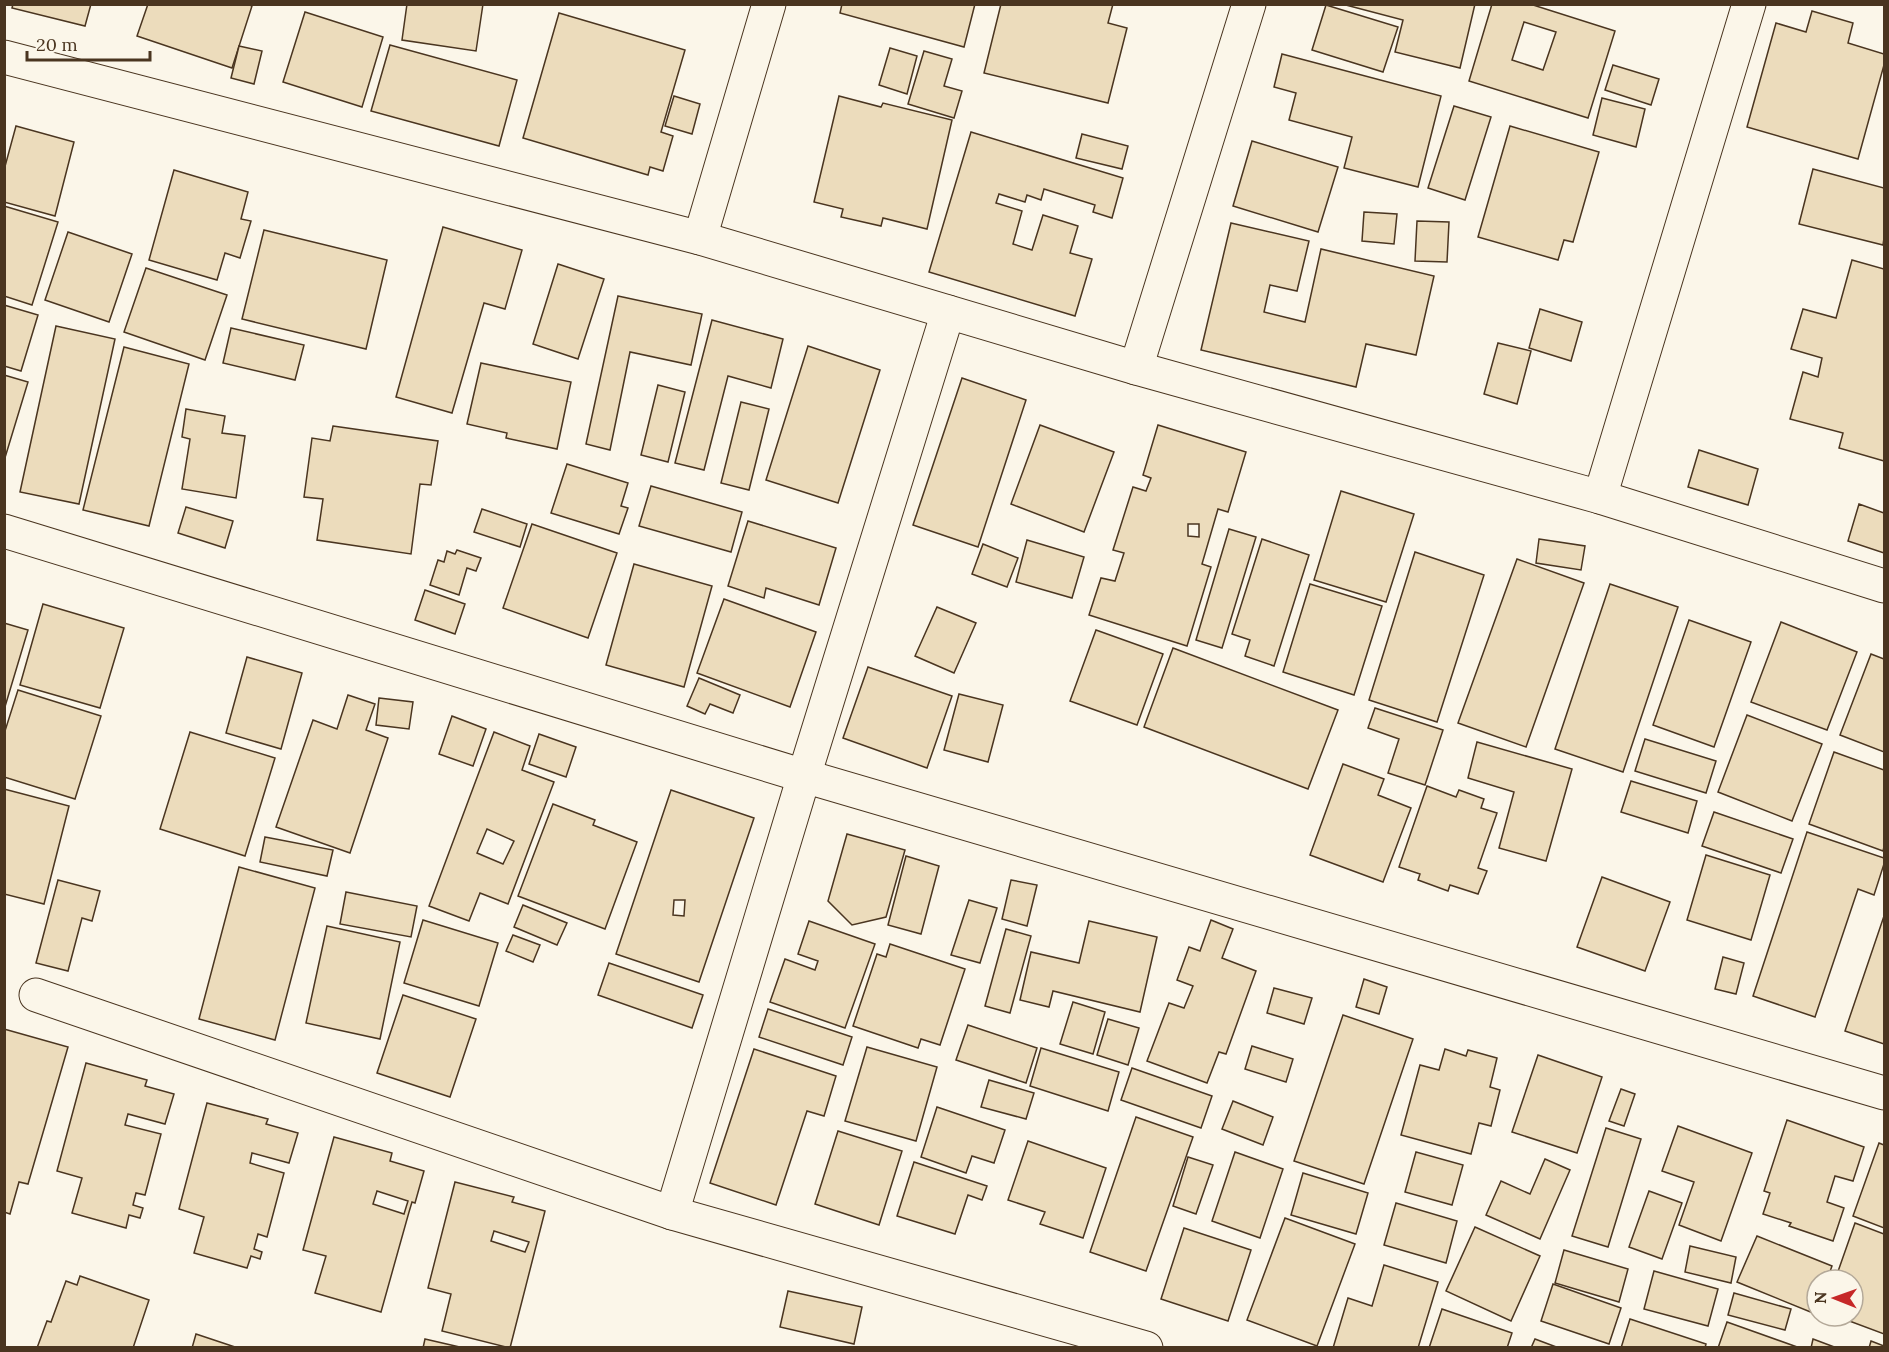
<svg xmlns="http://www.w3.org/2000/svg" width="1889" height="1352" viewBox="0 0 1889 1352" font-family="Lora,serif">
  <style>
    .building { fill: #ecdcbc; stroke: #4a3520; stroke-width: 1.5; fill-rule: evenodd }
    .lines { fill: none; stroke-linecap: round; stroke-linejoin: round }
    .minor-casing { stroke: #4a3520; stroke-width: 35 }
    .minor { stroke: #fbf6e9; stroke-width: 33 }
  </style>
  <rect width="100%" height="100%" fill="#fbf6e9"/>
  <!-- building -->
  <g class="building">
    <polygon points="13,4 91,4 85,26 12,8"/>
    <polygon points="148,4 247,4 252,6 232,68 137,36"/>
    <polygon points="407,4 483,4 476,51 402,40"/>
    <polygon points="842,4 975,4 964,47 840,13"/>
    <polygon points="1001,4 1113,4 1108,23 1127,28 1108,103 984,73"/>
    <polygon points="1342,4 1475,4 1460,68 1395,52 1403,20"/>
    <path d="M 1492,4 L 1530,4 L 1615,31 L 1588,118 L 1469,81 ZM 1524,22 L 1556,32 L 1543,70 L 1512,60 Z"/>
    <polygon points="1326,5 1398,27 1383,72 1312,50"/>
    <polygon points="1812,11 1853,23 1848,43 1884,54 1884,65 1858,159 1747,127 1776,23 1806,32"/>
    <polygon points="305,12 383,37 362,107 283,82"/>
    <polygon points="559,13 685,50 661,132 673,136 663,171 650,167 648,175 523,138"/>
    <polygon points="390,45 517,80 499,146 371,111"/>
    <polygon points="239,46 262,51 254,84 231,78"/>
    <polygon points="890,48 917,56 907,94 879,85"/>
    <polygon points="924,51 952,59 944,86 962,91 954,118 908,104"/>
    <polygon points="1282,54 1441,96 1418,187 1344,168 1352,137 1289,120 1296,93 1274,87"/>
    <polygon points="1613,65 1659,79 1651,105 1605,90"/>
    <polygon points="674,96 700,104 692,134 665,126"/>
    <polygon points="839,96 881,107 883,103 952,120 927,229 883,218 881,226 841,217 843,209 814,202"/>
    <polygon points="1602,98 1645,109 1636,147 1593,135"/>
    <polygon points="1454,106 1491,117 1465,200 1428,188"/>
    <polygon points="16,126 74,142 55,216 4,202 4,170"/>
    <polygon points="1510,126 1599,152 1573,242 1564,240 1558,260 1478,237"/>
    <polygon points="971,132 1123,178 1112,218 1093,212 1095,205 1044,189 1041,200 1027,195 1025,202 999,194 996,203 1022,211 1013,244 1032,250 1043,215 1078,226 1070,253 1092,259 1075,316 929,272"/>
    <polygon points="1082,134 1128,146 1122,169 1076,158"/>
    <polygon points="1252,141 1338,167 1318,232 1233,206"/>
    <polygon points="1813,169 1884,188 1884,238 1883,245 1799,224"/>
    <polygon points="174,170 248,192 241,219 251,221 240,258 225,253 217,280 149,260"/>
    <polygon points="4,206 58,222 32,305 4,296"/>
    <polygon points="1364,212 1397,214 1394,244 1362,241"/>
    <polygon points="1417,221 1449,222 1447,262 1415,261"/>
    <polygon points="1231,223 1309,241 1297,291 1270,285 1264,312 1305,322 1321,249 1434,276 1416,355 1366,344 1356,387 1201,350"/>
    <polygon points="443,227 522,250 505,309 484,303 452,413 396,397"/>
    <polygon points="264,230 387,260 366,349 242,319"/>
    <polygon points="68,232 132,254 109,322 45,300"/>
    <polygon points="1852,260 1884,269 1884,461 1839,448 1843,433 1790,419 1803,372 1818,377 1822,358 1791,349 1803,309 1836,318"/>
    <polygon points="558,264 604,279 578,359 533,344"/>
    <polygon points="146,268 227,295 205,360 124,332"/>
    <polygon points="618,296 702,314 691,365 630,352 610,450 586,444"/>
    <polygon points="4,305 38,315 21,371 4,366"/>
    <polygon points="1540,309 1582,322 1571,361 1529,348"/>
    <polygon points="712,320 783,339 771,388 728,376 704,470 675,463"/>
    <polygon points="56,326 115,339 79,504 20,492"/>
    <polygon points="231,328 304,345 295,380 223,363"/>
    <polygon points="1498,343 1531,351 1517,404 1484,394"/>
    <polygon points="808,346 880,370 838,503 766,480"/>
    <polygon points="124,347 189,364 149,526 83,510"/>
    <polygon points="481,363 571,382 557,449 506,438 507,433 467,424"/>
    <polygon points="4,375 28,382 4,461"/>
    <polygon points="962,378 1026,400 978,547 913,525"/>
    <polygon points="658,385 685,392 668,462 641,455"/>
    <polygon points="741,402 769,409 749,490 721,483"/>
    <polygon points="186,409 225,416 222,433 245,436 236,498 182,489 190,439 182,437"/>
    <polygon points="1040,425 1114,452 1084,532 1011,504"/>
    <path d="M 1158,425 L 1246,452 L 1228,512 L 1218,509 L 1202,564 L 1211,567 L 1187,646 L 1089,615 L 1101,578 L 1115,581 L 1124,553 L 1113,550 L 1133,487 L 1146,491 L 1151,478 L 1143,475 ZM 1188,524 L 1199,524 L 1199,537 L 1188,536 Z"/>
    <polygon points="333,426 438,441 431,485 420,484 411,554 317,540 323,499 304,497 312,438 330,441"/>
    <polygon points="1699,450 1758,469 1748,505 1688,487"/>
    <polygon points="567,464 628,483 621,506 628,508 619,534 551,513"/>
    <polygon points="651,486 742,512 731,552 639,526"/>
    <polygon points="1341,491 1414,514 1386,602 1314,580"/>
    <polygon points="1859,504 1884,513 1884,553 1848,541"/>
    <polygon points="186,507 233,521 225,548 178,533"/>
    <polygon points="482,509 527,524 520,547 474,532"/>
    <polygon points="748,521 836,548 819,605 766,588 764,598 728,586"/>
    <polygon points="532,524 617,553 588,638 503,608"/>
    <polygon points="1229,529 1256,537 1222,648 1196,640"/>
    <polygon points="1262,539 1309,555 1274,666 1245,656 1250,640 1232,634"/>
    <polygon points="1539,539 1585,546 1581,570 1536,563"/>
    <polygon points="1027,540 1084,557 1072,598 1016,582"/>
    <polygon points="983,544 1018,558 1007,587 972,574"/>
    <polygon points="457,550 481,558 476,571 467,568 459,595 430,585 438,560 444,562 447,551 455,554"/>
    <polygon points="1415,552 1484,575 1437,722 1369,700"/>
    <polygon points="1517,559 1584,583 1526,747 1458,723"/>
    <polygon points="634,564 712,586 684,687 606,665"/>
    <polygon points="1310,584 1382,606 1354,695 1283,672"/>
    <polygon points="1610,584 1678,607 1623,772 1555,749"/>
    <polygon points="425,590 465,604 455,634 415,620"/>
    <polygon points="724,599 816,632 790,707 697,673"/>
    <polygon points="43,604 124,628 100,708 20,685"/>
    <polygon points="937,607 976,623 954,673 915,656"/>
    <polygon points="1689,620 1751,642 1714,747 1653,725"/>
    <polygon points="1781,622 1857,652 1827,730 1751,702"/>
    <polygon points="4,623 28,630 4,710"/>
    <polygon points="1096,630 1163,654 1137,725 1070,701"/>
    <polygon points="1173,648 1338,710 1308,789 1144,727"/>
    <polygon points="1871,654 1884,659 1884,752 1840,735"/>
    <polygon points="247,657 302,673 281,749 226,733"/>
    <polygon points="868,667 952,696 927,768 843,738"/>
    <polygon points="699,678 740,695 733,713 710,704 705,714 687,706"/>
    <polygon points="18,690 101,716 75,799 4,777 4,734"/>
    <polygon points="959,694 1003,705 988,762 944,750"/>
    <polygon points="348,695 375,704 366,730 388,738 350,853 276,827 313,720 337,729"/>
    <polygon points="379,698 413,702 409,729 376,725"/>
    <polygon points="1375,708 1443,730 1425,785 1388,773 1399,739 1368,728"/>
    <polygon points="1747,715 1822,744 1792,821 1718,792"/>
    <polygon points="452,716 486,729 473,766 439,754"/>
    <polygon points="190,732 275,758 245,856 160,829"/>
    <path d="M 494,732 L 530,746 L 522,770 L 554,782 L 508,904 L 480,893 L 469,921 L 429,906 ZM 487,829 L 514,841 L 503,864 L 477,853 Z"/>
    <polygon points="539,734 576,747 566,777 529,764"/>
    <polygon points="1645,739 1716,761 1706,793 1635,771"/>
    <polygon points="1477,742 1572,769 1546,861 1499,848 1514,792 1468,778"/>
    <polygon points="1834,752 1884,770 1884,847 1883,851 1809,824"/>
    <polygon points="1343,764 1384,779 1378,795 1411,808 1383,882 1310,855"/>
    <polygon points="1631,781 1697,801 1688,833 1621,812"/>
    <polygon points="1427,786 1456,797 1459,790 1484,799 1481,808 1497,813 1478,868 1487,871 1478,894 1450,885 1448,891 1418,880 1420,874 1399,867"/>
    <polygon points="4,789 69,806 44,904 4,894"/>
    <path d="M 671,790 L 754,818 L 699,982 L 616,954 ZM 674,900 L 685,900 L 684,916 L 673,915 Z"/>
    <polygon points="553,804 595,820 593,825 637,842 605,929 518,896"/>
    <polygon points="1714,812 1793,839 1781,873 1702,846"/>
    <polygon points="1807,832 1884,858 1884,864 1874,895 1858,889 1815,1017 1753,996"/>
    <polygon points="847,834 905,850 886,917 852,925 828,901"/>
    <polygon points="265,837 333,850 327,876 260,862"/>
    <polygon points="1706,855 1770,875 1751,940 1687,920"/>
    <polygon points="906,856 939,866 921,934 888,925"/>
    <polygon points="239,867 315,888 275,1040 199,1019"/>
    <polygon points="1602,877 1670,902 1645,971 1577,947"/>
    <polygon points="58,880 100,891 92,921 82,918 68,971 36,963"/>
    <polygon points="1011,880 1037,885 1027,926 1002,919"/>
    <polygon points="346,892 417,906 411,937 340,924"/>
    <polygon points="969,900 997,908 980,963 951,955"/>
    <polygon points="523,905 567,923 557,945 514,927"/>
    <polygon points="1884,916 1884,1044 1845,1031"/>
    <polygon points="423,920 498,943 479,1006 404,983"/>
    <polygon points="1211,920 1233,929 1222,958 1256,971 1226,1054 1219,1052 1207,1083 1147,1061 1169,1003 1184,1008 1193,986 1177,980 1189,947 1200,951"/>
    <polygon points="809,921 875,944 845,1028 770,1002 785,959 815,970 818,961 798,954"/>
    <polygon points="1089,921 1157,937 1140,1012 1053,991 1049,1007 1020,1000 1031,952 1079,963"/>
    <polygon points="327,926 400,942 380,1039 306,1023"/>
    <polygon points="1006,929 1031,936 1010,1013 985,1006"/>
    <polygon points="513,935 540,945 533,962 506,951"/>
    <polygon points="890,944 965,969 940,1045 921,1039 918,1048 853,1026 877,954 886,957"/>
    <polygon points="1723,957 1744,963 1736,994 1715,989"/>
    <polygon points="609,963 703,995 692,1028 598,995"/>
    <polygon points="1364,979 1387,987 1379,1014 1356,1007"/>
    <polygon points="1274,988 1312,998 1304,1024 1267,1013"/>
    <polygon points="403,995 476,1019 450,1097 377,1073"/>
    <polygon points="1073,1002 1105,1012 1093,1054 1060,1044"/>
    <polygon points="768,1009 852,1037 843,1065 759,1037"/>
    <polygon points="1343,1015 1413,1039 1364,1184 1294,1161"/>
    <polygon points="1108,1019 1139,1028 1128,1065 1097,1055"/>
    <polygon points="968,1025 1037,1048 1026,1083 956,1060"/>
    <polygon points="4,1029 68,1047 28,1184 19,1182 10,1214 4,1212"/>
    <polygon points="1252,1046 1293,1059 1286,1082 1245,1069"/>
    <polygon points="867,1047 937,1067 916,1141 845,1121"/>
    <polygon points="1041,1048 1119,1072 1108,1111 1030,1086"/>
    <polygon points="754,1049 836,1076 824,1116 807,1111 776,1205 710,1183"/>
    <polygon points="1445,1049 1466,1056 1468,1050 1497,1058 1490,1087 1500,1090 1491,1126 1479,1123 1471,1154 1401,1135 1420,1065 1439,1070"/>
    <polygon points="1538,1055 1602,1077 1577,1153 1512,1132"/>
    <polygon points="86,1063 147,1080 145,1086 174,1094 165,1124 128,1114 125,1125 161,1134 145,1195 136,1193 133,1205 143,1208 140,1218 129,1215 126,1228 72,1213 82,1178 57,1171"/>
    <polygon points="1132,1068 1212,1096 1201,1128 1121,1100"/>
    <polygon points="989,1080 1034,1093 1026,1119 981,1107"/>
    <polygon points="1621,1089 1635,1094 1624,1126 1609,1121"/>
    <polygon points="1233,1101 1273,1117 1263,1145 1222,1129"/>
    <polygon points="207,1103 268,1119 266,1124 298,1133 289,1163 252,1153 250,1163 284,1173 267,1237 258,1234 254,1249 262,1252 260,1259 251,1256 247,1268 194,1253 204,1217 179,1209"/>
    <polygon points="937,1107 1005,1130 994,1163 972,1156 966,1173 921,1157"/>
    <polygon points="1136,1117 1193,1137 1146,1271 1090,1252"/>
    <polygon points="1787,1120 1864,1147 1853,1181 1835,1176 1827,1202 1844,1208 1833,1241 1789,1226 1791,1223 1763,1214 1770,1193 1764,1191"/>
    <polygon points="1678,1126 1752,1153 1721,1241 1679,1225 1694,1182 1662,1171"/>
    <polygon points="1606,1128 1641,1139 1608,1247 1572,1236"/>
    <polygon points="838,1131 902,1151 879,1225 815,1204"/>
    <path d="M 334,1137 L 392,1153 L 390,1161 L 424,1171 L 415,1203 L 412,1202 L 409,1212 L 381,1312 L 315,1293 L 326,1256 L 303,1250 ZM 377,1191 L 408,1201 L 404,1214 L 373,1204 Z"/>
    <polygon points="1028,1141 1106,1168 1083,1238 1040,1224 1045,1212 1008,1200"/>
    <polygon points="1879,1143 1884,1145 1884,1228 1853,1216"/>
    <polygon points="1235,1152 1283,1169 1260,1238 1212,1221"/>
    <polygon points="1416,1152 1463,1165 1452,1205 1405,1192"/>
    <polygon points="1188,1157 1213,1165 1196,1214 1173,1206"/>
    <polygon points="1545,1159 1570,1170 1540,1239 1486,1215 1501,1181 1530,1194"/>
    <polygon points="914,1162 987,1186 982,1200 968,1195 955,1234 897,1216"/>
    <polygon points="1303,1173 1368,1193 1356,1234 1291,1215"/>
    <path d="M 455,1182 L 514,1197 L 512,1202 L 545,1211 L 510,1348 L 442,1331 L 451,1294 L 428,1288 ZM 494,1231 L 529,1242 L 525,1252 L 491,1241 Z"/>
    <polygon points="1649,1191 1682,1203 1662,1259 1629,1247"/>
    <polygon points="1396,1203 1457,1221 1446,1263 1384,1245"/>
    <polygon points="1285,1218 1355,1244 1317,1346 1247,1320"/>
    <polygon points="1855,1223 1884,1234 1884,1334 1836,1316 1853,1316 1853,1280 1835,1280"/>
    <polygon points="1475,1227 1540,1256 1511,1321 1446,1291"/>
    <polygon points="1184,1228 1251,1250 1228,1321 1161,1299"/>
    <polygon points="1757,1236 1832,1266 1827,1280 1817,1280 1817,1304 1813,1313 1737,1282"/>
    <polygon points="1690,1246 1736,1257 1731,1283 1685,1272"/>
    <polygon points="1564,1250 1628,1269 1619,1302 1555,1283"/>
    <polygon points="1384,1265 1438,1282 1418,1348 1333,1348 1348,1298 1372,1306"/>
    <polygon points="1654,1271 1718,1289 1708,1326 1644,1309"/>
    <polygon points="80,1276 149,1300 133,1348 37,1348 47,1321 51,1322 66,1281 77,1285"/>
    <polygon points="1553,1284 1621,1308 1609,1344 1541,1321"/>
    <polygon points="788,1291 862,1307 854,1344 780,1327"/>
    <polygon points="1734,1293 1791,1309 1785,1330 1728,1315"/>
    <polygon points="1442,1309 1512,1333 1507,1348 1429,1348"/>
    <polygon points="1630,1319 1706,1344 1705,1348 1621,1348"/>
    <polygon points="1727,1322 1800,1348 1718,1348"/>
    <polygon points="196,1334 238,1348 192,1348"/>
    <polygon points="425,1339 464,1348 423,1348"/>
    <polygon points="1535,1339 1559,1348 1531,1348"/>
    <polygon points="1813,1339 1837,1348 1811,1348"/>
    <polygon points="1871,1341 1884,1346 1884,1348 1869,1348"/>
  </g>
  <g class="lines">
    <!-- minor casing -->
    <g class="minor-casing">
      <g id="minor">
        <polyline points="4,57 700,238 1136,368 1600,497 1884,586"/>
        <polyline points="700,238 769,4"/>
        <polyline points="1136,368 1249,4"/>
        <polyline points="1600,497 1749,4"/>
        <polyline points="4,531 804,776 1884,1093"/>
        <polyline points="36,995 672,1213 1146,1348"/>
        <polyline points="672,1213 804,776 948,312"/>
      </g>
    </g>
    <!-- minor -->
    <use href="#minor" class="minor"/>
  </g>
  <!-- border -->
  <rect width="1889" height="1352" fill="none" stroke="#4a3520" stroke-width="12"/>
  <!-- north arrow -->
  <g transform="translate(1835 1298) rotate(271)"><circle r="28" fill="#fbf6e9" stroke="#b4a999" stroke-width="1.5"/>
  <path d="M0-4.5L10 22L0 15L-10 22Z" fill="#c62828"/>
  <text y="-9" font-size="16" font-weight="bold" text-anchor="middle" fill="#4a3520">N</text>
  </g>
  <!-- scale -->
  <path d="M27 51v9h123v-9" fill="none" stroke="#4a3520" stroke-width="3"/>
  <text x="36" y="51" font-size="18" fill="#4a3520" stroke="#fbf6e9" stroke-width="4.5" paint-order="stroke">20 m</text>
</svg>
